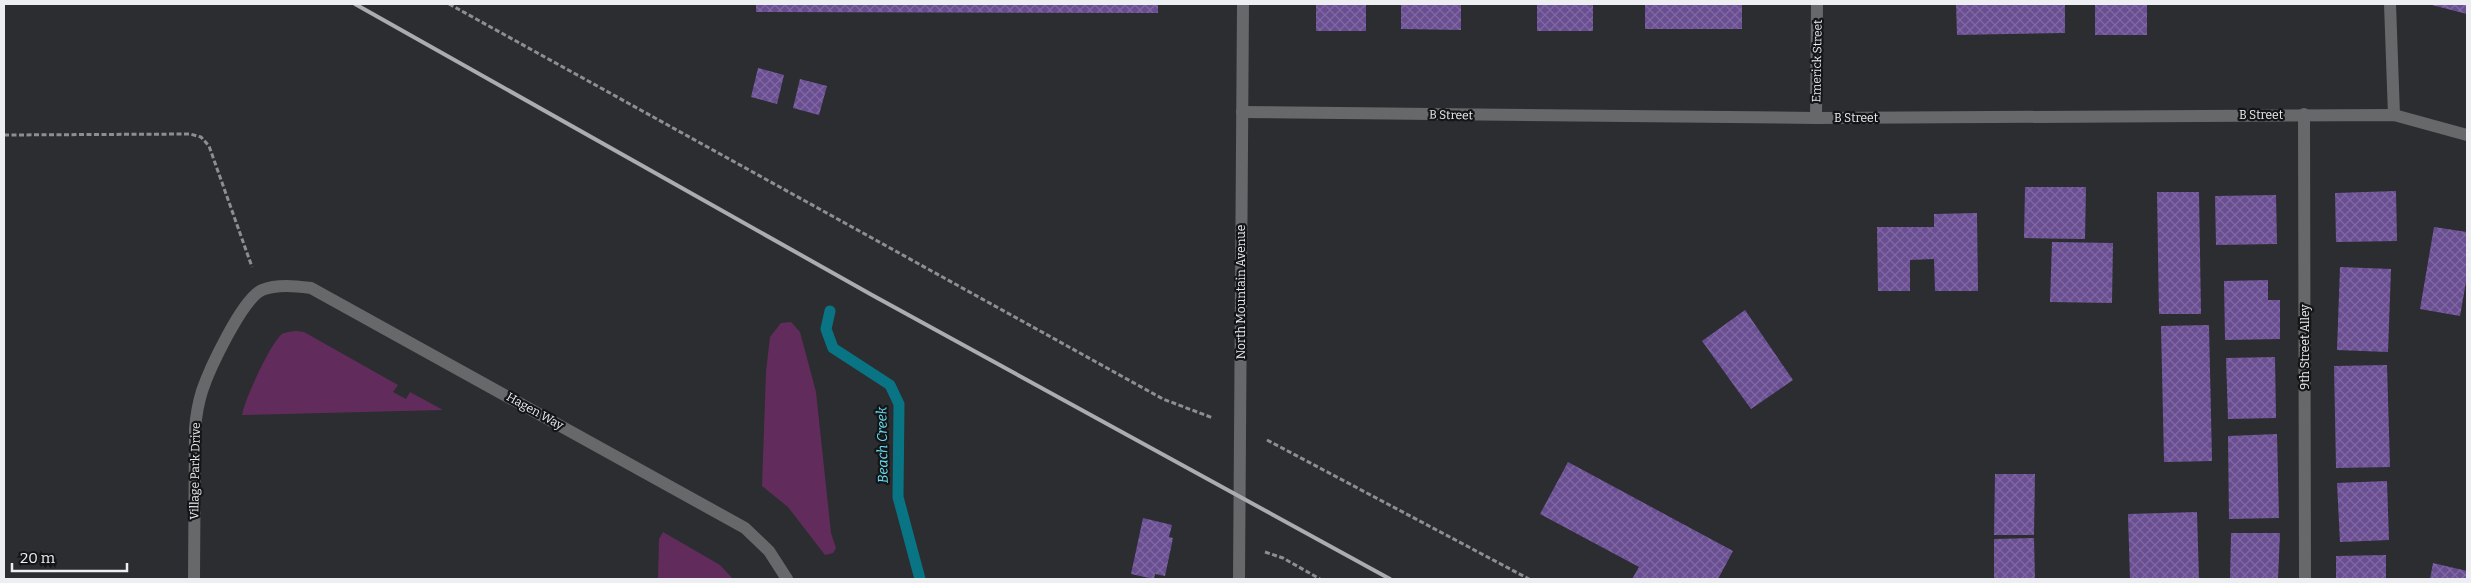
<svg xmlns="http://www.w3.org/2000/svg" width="2471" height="583" viewBox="0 0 2471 583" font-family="Bitter,serif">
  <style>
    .grass { fill: #612c5b }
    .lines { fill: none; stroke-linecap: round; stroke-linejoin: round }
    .stream { stroke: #087484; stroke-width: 11 }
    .building { fill: url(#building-cross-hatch) }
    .path { stroke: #8d8e92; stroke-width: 3; stroke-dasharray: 5 2.5; stroke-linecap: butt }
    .minor { stroke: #666869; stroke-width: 12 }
    .rail { stroke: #aaacaf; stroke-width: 4 }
    .labels { text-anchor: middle; stroke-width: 4.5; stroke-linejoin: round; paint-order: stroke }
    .street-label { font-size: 12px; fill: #edeef1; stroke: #141517 }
    .water-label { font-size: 14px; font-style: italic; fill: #68e0f7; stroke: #141517 }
  </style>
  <defs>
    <pattern id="building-cross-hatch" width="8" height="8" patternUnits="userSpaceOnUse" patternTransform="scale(1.25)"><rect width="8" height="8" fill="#6a4e92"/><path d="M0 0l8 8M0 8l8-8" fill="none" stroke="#8068a2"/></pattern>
  </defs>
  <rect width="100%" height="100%" fill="#2b2d31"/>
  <!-- grass -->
  <g class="grass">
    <polygon points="791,322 800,332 816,392 831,533 836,548 833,553 825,555 788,507 762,486 766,372 770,337 781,323"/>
    <path d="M 297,331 L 304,332 L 398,385 L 393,392 L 406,399 L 410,392 L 443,410 L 242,415 C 245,399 270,344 282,334 C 286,332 293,331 297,331 Z"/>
    <polygon points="663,532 720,565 733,579 658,579 659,539"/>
  </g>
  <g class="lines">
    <!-- stream -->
    <polyline class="stream" points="830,311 826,329 833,348 890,385 899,404 898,497 920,579"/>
  </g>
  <!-- building -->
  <g class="building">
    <polygon points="756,4 1158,4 1158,13 756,12"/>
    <rect x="1316" y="4" width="50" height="27"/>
    <polygon points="1401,4 1461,4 1461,30 1401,29"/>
    <rect x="1537" y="4" width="56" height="27"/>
    <rect x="1645" y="4" width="97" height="25"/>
    <polygon points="1956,4 2065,4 2065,33 1957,35"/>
    <rect x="2095" y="4" width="52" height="31"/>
    <polygon points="2428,4 2467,4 2467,14"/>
    <polygon points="758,68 784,75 777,104 751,97"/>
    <polygon points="800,79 827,86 819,115 793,108"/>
    <polygon points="2025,187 2086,187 2085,239 2024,238"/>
    <polygon points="2396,191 2397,241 2336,242 2335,193"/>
    <polygon points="2157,192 2199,192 2201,314 2159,314"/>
    <polygon points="2276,195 2277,244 2216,245 2215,196"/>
    <polygon points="1977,213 1978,291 1935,291 1934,259 1910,260 1910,291 1878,291 1877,227 1934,227 1934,214"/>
    <polygon points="2434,227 2467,232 2467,276 2460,316 2420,309"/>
    <polygon points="2052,242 2113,243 2112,303 2050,302"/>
    <polygon points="2340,267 2391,269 2388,352 2337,350"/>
    <polygon points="2268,280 2268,300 2280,300 2280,339 2225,340 2224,281"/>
    <polygon points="1745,310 1793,380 1751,409 1702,341"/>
    <polygon points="2209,325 2212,461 2164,462 2161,326"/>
    <polygon points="2275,357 2276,418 2228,419 2226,358"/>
    <polygon points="2387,365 2390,467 2336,468 2334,366"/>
    <polygon points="2277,434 2279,518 2229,519 2228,436"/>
    <polygon points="1568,462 1733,551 1718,579 1632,579 1639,567 1540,514"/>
    <polygon points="1995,474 2035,474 2034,535 1994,535"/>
    <polygon points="2387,481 2389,540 2340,542 2337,483"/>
    <polygon points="2197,512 2199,579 2130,579 2128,514"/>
    <polygon points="1143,518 1172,525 1169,537 1173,538 1165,576 1155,574 1154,579 1131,574"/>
    <polygon points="2231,533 2280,533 2278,579 2230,579"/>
    <polygon points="2034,538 2035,579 1994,579 1994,539"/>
    <polygon points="2386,555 2386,579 2336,579 2336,556"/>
    <polygon points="2433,563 2467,571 2467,579 2430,579"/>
  </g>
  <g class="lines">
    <!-- path -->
    <g class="path">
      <polyline points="449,4 1163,399 1213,418"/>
      <polyline points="4,135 190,134 201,137 209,146 252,267"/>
      <polyline points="1267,440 1529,579"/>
      <polyline points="1265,552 1283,558 1320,579"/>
    </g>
    <!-- minor -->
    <g class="minor">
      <polyline points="2390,4 2394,115"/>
      <polyline points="1242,112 1816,118 2394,115 2467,135"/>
      <polyline points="2304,114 2305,579"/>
      <polyline points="1816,118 1817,4"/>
      <path d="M 194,579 L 195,429 C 196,416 198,404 202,391 C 209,370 242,299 262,290 C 277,284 295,286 311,288 L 745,528 L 769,551 L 787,579"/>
      <polyline points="1239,579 1243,4"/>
    </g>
    <!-- rail -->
    <polyline class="rail" points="355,4 872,295 1390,579"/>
  </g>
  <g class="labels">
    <!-- street labels -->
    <g class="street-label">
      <text transform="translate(1817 61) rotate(-89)" y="4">Emerick Street</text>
      <text transform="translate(1451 115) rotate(1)" y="4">B Street</text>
      <text x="2261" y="119">B Street</text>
      <text x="1856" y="122">B Street</text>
      <text transform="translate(1241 292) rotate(-90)" y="4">North Mountain Avenue</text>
      <text transform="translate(2305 347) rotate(-90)" y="4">9th Street Alley</text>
      <text transform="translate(535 411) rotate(29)" y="4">Hagen Way</text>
      <text transform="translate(195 471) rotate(-89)" y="4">Village Park Drive</text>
    </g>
    <!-- water labels -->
    <g class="water-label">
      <text transform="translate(882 445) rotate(-91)" y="5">Beach Creek</text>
    </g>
  </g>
  <!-- border -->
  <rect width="2471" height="583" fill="none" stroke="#edeef1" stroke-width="10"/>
  <!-- scale -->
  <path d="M12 563v8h115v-8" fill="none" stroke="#edeef1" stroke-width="2.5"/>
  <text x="20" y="563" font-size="15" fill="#edeef1" stroke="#141517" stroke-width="4" paint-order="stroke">20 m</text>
</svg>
